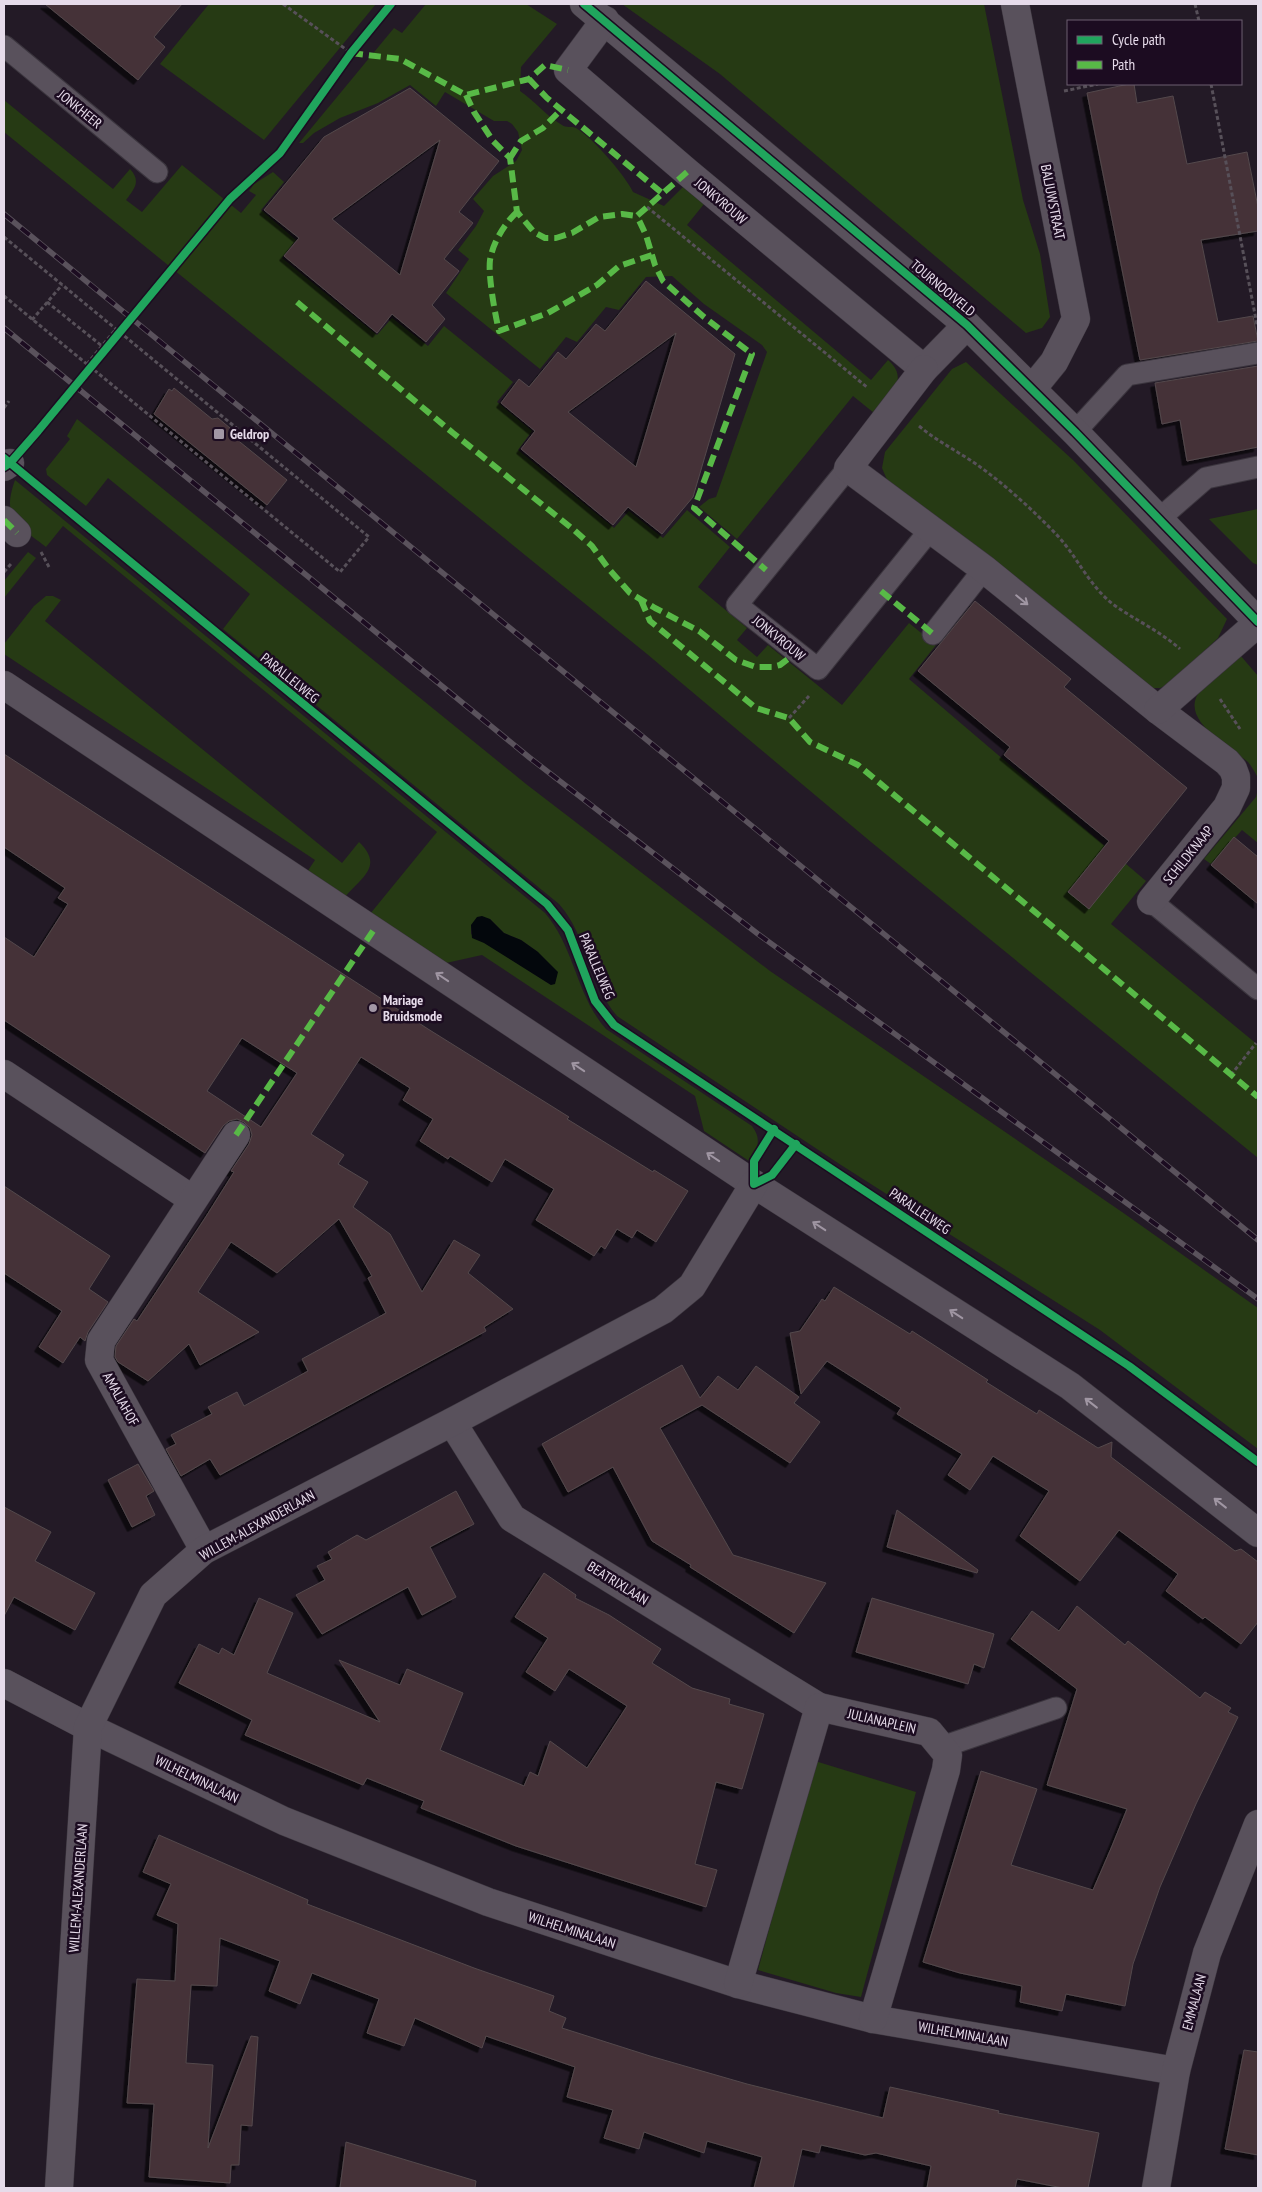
<svg xmlns="http://www.w3.org/2000/svg" width="1262" height="2192" viewBox="0 0 1262 2192" font-family="'PT Sans Narrow',sans-serif">
  <style>
    .green { fill: #263a14; fill-rule: evenodd }
    .water { fill: #03070c }
    .building { fill: #453337; stroke: #53484c; fill-rule: evenodd; filter: url(#shadow) }
    .lines { fill: none; stroke-linecap: round; stroke-linejoin: round }
    .lane-casing { stroke: #3b353e; stroke-width: 23 }
    .street-casing { stroke: #3b353e; stroke-width: 29 }
    .path { stroke: #575059; stroke-width: 3; stroke-dasharray: 4 2.5; stroke-linecap: butt }
    .lane { stroke: #59515c; stroke-width: 21 }
    .street { stroke: #59515c; stroke-width: 28 }
    .rail-casing { stroke: #5a525c; stroke-width: 5.5 }
    .rail { stroke: #1c0c21; stroke-width: 4; stroke-dasharray: 11; stroke-linecap: butt }
    .quiet { stroke: #58b947; stroke-width: 6; stroke-dasharray: 12 6; stroke-linecap: butt }
    .cycleway-casing { stroke: #1c0c21; stroke-width: 11 }
    .cycleway { stroke: #20a55d; stroke-width: 8 }
    .oneway { stroke: #a096a3 }
    .poi-dot { fill: #a297a5; stroke: #1c0c21; stroke-width: 2 }
    .labels { text-anchor: middle; stroke-width: 5; stroke-linejoin: round; paint-order: stroke }
    .street-label { font-size: 14px; fill: #e6dbea; stroke: #1c0c21 }
    .poi-label { font-size: 14px; font-weight: bold; fill: #e6dbea; stroke: #1c0c21; text-anchor: start }
  </style>
  <defs>
    <filter id="shadow"><feDropShadow dx="-4.5" dy="4.5" stdDeviation="0" flood-color="#0009"/></filter>
  </defs>
  <rect width="100%" height="100%" fill="#231a26"/>
  <!-- green -->
  <g class="green">
    <polygon points="209,4 376,4 264,140 160,64"/>
    <path d="M 426,4 L 526,4 L 557,24 L 521,67 L 520,91 C 535,101 545,115 562,125 C 566,128 572,126 576,128 C 593,138 625,175 633,192 L 664,206 L 683,187 L 704,204 L 687,225 L 871,380 L 888,360 C 911,380 888,396 874,413 L 853,396 L 737,539 L 699,507 L 709,499 L 716,497 L 767,352 L 762,345 L 704,304 L 672,276 L 646,277 L 619,310 L 606,307 L 577,342 L 566,337 L 540,369 L 446,293 L 469,259 L 458,250 L 476,226 L 484,211 L 473,199 L 493,176 L 516,161 L 522,150 L 518,132 L 512,124 L 507,121 L 494,121 L 445,92 L 436,106 L 410,85 L 378,103 L 340,118 L 314,133 L 303,143 L 299,143 L 394,28 L 402,33 Z"/>
    <polygon points="622,4 984,4 1023,200 1040,254 1050,317 1042,328 1026,333 720,74"/>
    <path d="M 4,100 L 113,189 L 130,169 C 141,181 135,188 126,200 L 142,212 L 182,165 L 241,213 L 256,195 L 249,191 L 254,184 L 273,172 L 284,182 L 261,210 L 296,240 L 282,258 L 377,335 L 392,318 L 428,346 L 444,326 L 513,382 L 497,402 L 532,431 L 518,450 L 614,528 L 629,511 L 663,538 L 687,510 L 730,547 L 698,587 L 747,628 L 737,640 L 757,657 L 768,645 L 842,705 L 909,623 L 936,645 L 909,679 L 1146,881 L 1111,924 L 1258,1045 L 1258,1158 L 871,842 L 647,654 L 4,132 Z"/>
    <polygon points="966,362 1074,461 1227,619 1218,638 1169,684 1160,688 1148,688 888,482 882,468 885,452 952,369"/>
    <path d="M 77,419 L 526,784 L 770,971 L 1122,1212 L 1258,1308 L 1258,1449 L 1100,1330 L 841,1165 L 617,1016 C 589,984 588,937 559,904 L 223,629 L 250,594 L 108,478 L 86,506 L 47,475 L 46,469 L 70,439 L 67,436 Z"/>
    <path d="M 15,480 L 545,913 C 575,948 576,995 606,1029 L 752,1126 C 762,1139 758,1149 749,1161 L 704,1131 L 695,1096 L 482,955 L 446,963 L 370,914 L 437,832 L 63,526 L 46,547 C 18,525 1,519 15,480 ZM 490,919 L 504,933 L 521,940 L 538,952 L 551,985 L 471,934 L 471,925 Z"/>
    <polygon points="1258,509 1258,565 1253,563 1209,519"/>
    <polygon points="28,552 36,558 4,598 4,581"/>
    <path d="M 46,596 L 53,596 L 61,600 L 45,621 L 342,863 L 359,842 C 384,866 362,877 345,897 L 307,872 L 315,860 L 4,654 L 4,644 L 34,606 Z"/>
    <path d="M 1240,655 L 1258,676 L 1258,778 C 1255,772 1252,767 1248,762 C 1231,747 1181,721 1198,694 C 1207,679 1226,667 1240,655 Z"/>
    <polygon points="1258,788 1258,843 1242,830 1211,864 1204,859 1256,797"/>
    <polygon points="815,1761 916,1792 861,1997 836,1993 758,1970"/>
  </g>
  <!-- water -->
  <polygon class="water" points="482,916 490,919 504,933 521,940 538,952 558,972 555,984 551,985 484,943 472,938 471,925 477,917"/>
  <!-- building -->
  <g class="building">
    <polygon points="45,4 182,4 154,37 165,47 138,80"/>
    <polygon points="1129,84 1134,84 1137,103 1173,96 1187,164 1247,152 1258,207 1258,231 1201,240 1218,322 1253,316 1258,341 1140,360 1087,93"/>
    <path d="M 410,88 L 499,161 L 459,212 L 473,223 L 444,259 L 459,271 L 432,305 L 445,319 L 426,342 L 392,314 L 377,333 L 284,256 L 299,238 L 264,210 L 324,137 ZM 440,140 L 400,275 L 332,219 Z"/>
    <path d="M 646,281 L 735,354 L 693,497 L 662,534 L 628,507 L 613,525 L 521,449 L 535,431 L 501,403 L 519,379 L 529,387 L 558,352 L 566,359 L 596,324 L 605,331 ZM 676,333 L 636,467 L 568,412 Z"/>
    <polygon points="1258,366 1258,447 1187,461 1180,420 1162,424 1155,383"/>
    <polygon points="174,388 212,419 218,418 230,428 230,434 287,480 267,505 154,414 169,389 172,391"/>
    <polygon points="975,601 1071,679 1064,687 1187,788 1089,909 1068,892 1109,841 1004,755 1010,747 918,671"/>
    <path d="M 4,754 L 428,1029 L 569,1117 L 567,1119 L 653,1172 L 654,1170 L 688,1191 L 656,1242 L 637,1230 L 632,1238 L 617,1229 L 605,1249 L 601,1246 L 594,1256 L 536,1220 L 554,1189 L 505,1159 L 492,1182 L 450,1156 L 448,1159 L 420,1141 L 433,1119 L 403,1100 L 410,1088 L 361,1057 L 311,1134 L 344,1155 L 338,1164 L 368,1182 L 353,1207 L 390,1234 L 422,1292 L 454,1240 L 480,1255 L 468,1273 L 513,1309 L 484,1327 L 486,1331 L 220,1475 L 210,1459 L 181,1476 L 166,1449 L 176,1444 L 171,1435 L 212,1414 L 208,1407 L 237,1392 L 244,1406 L 308,1371 L 302,1359 L 386,1313 L 368,1278 L 372,1276 L 339,1219 L 277,1273 L 231,1242 L 198,1292 L 259,1332 L 200,1365 L 189,1344 L 148,1381 L 118,1362 L 115,1357 L 116,1346 L 134,1319 L 137,1321 L 205,1218 L 234,1172 L 231,1171 L 249,1144 L 252,1135 L 250,1128 L 244,1122 L 237,1119 L 229,1121 L 223,1126 L 205,1153 L 4,1020 L 4,937 L 34,957 L 68,904 L 58,898 L 65,888 L 4,847 ZM 242,1038 L 297,1073 L 261,1127 L 207,1091 Z"/>
    <polygon points="1234,837 1258,857 1258,904 1211,865"/>
    <polygon points="4,1186 110,1256 89,1289 108,1302 88,1332 85,1341 80,1337 63,1363 39,1347 62,1311 4,1273"/>
    <polygon points="834,1287 910,1334 912,1331 988,1380 986,1382 1037,1414 1039,1410 1098,1448 1112,1442 1111,1457 1235,1551 1241,1549 1258,1562 1258,1622 1241,1644 1205,1617 1203,1619 1166,1591 1178,1574 1119,1530 1080,1581 1020,1536 1049,1491 993,1456 970,1490 948,1475 962,1454 897,1414 901,1408 827,1361 801,1394 790,1333 800,1331 822,1299 825,1301"/>
    <polygon points="682,1365 700,1398 718,1376 738,1390 756,1366 799,1397 794,1403 820,1422 790,1463 702,1405 660,1428 733,1555 826,1583 794,1633 690,1567 691,1565 652,1541 613,1467 568,1492 542,1444"/>
    <polygon points="138,1464 154,1491 146,1496 155,1515 132,1527 108,1480"/>
    <polygon points="456,1491 474,1524 430,1547 456,1597 422,1615 408,1587 322,1634 296,1595 325,1580 317,1566 332,1559 328,1552 357,1535 366,1540"/>
    <polygon points="4,1507 51,1532 35,1561 95,1593 75,1630 14,1597 4,1616"/>
    <polygon points="897,1510 978,1570 977,1573 887,1547"/>
    <polygon points="544,1573 576,1595 575,1598 609,1615 661,1649 652,1663 692,1688 730,1699 729,1704 764,1714 742,1789 716,1782 695,1864 717,1870 706,1907 516,1846 421,1808 424,1801 367,1778 363,1785 287,1753 245,1735 252,1720 179,1683 199,1644 219,1654 222,1648 234,1655 259,1598 293,1613 267,1673 380,1722 339,1660 400,1685 407,1669 463,1693 440,1750 524,1786 530,1772 538,1776 550,1741 587,1768 627,1706 569,1669 555,1691 526,1672 548,1638 515,1617"/>
    <polygon points="872,1598 994,1634 984,1668 974,1664 968,1684 856,1652"/>
    <polygon points="1077,1606 1125,1645 1128,1641 1200,1698 1205,1692 1231,1708 1228,1712 1238,1717 1196,1804 1160,1887 1133,1964 1125,2006 1066,1994 1062,2011 1020,2002 1022,1986 960,1973 923,1962 981,1771 1037,1789 1011,1865 1093,1890 1112,1846 1127,1809 1047,1785 1077,1689 1011,1639 1032,1611 1059,1631"/>
    <polygon points="159,1835 308,1900 307,1904 474,1968 554,1996 549,2011 566,2018 562,2028 650,2056 747,2084 883,2118 890,2087 999,2111 998,2113 1099,2133 1088,2188 1063,2188 1017,2179 1015,2188 927,2188 931,2166 876,2153 865,2155 821,2145 819,2153 802,2149 793,2188 754,2188 762,2157 707,2141 704,2153 644,2132 639,2149 604,2138 613,2110 567,2097 575,2067 486,2036 482,2048 415,2018 404,2046 367,2033 379,1999 312,1973 300,2004 269,1991 280,1961 220,1938 217,1986 191,1985 186,2063 213,2065 208,2148 251,2036 258,2037 252,2126 241,2125 239,2165 231,2165 230,2183 149,2177 154,2104 127,2103 137,1979 175,1981 178,1924 157,1915 171,1884 143,1872"/>
    <polygon points="1244,2050 1258,2052 1258,2155 1225,2149"/>
    <polygon points="346,2142 476,2181 475,2188 340,2188"/>
  </g>
  <g class="lines">
    <!-- lane casing -->
    <g class="lane-casing">
      <g id="lane">
        <polyline points="4,46 157,172"/>
        <polyline points="1075,432 1127,375 1258,353"/>
        <polyline points="848,468 737,605 818,669 930,530"/>
        <polyline points="1159,519 1206,478 1258,467"/>
        <polyline points="933,634 984,569"/>
        <polyline points="1151,901 1258,989"/>
        <polyline points="942,1747 1056,1708"/>
      </g>
    </g>
    <!-- street casing -->
    <g class="street-casing">
      <g id="street">
        <polyline points="584,4 967,325 1075,432 1258,622"/>
        <polyline points="1015,4 1076,319 1054,362 1032,389"/>
        <polyline points="605,20 568,70 687,172 924,369 967,325"/>
        <polyline points="924,369 848,468 984,569 1158,710 1227,762 1233,769 1236,777 1236,788 1227,807 1151,901"/>
        <polyline points="4,467 10,463"/>
        <polyline points="4,520 17,533"/>
        <polyline points="4,685 754,1184 1070,1386 1258,1533"/>
        <polyline points="1158,710 1258,623"/>
        <polyline points="4,1074 192,1199"/>
        <polyline points="452,1422 512,1518 819,1707"/>
        <polyline points="204,1550 99,1360 101,1341 236,1135"/>
        <polyline points="4,1683 88,1727 284,1821 488,1902 738,1984 873,2019 1176,2071"/>
        <polyline points="738,1984 819,1707 929,1732 948,1755 946,1770 873,2019"/>
        <polyline points="59,2188 88,1727 153,1595 204,1550 452,1422 663,1310 692,1286 754,1184"/>
        <polyline points="1156,2188 1176,2071 1207,1953 1258,1824"/>
      </g>
    </g>
    <!-- path -->
    <g class="path">
      <polyline points="283,4 351,53"/>
      <polyline points="1195,4 1199,21"/>
      <polyline points="1211,84 1257,325"/>
      <polyline points="1064,91 1098,84"/>
      <polyline points="647,207 868,388"/>
      <polyline points="4,237 369,537 340,572 4,296"/>
      <polyline points="47,302 102,346"/>
      <polyline points="32,320 62,285"/>
      <polyline points="87,364 116,329"/>
      <polyline points="4,408 9,401"/>
      <path d="M 919,426 C 937,441 957,451 976,464 C 1002,482 1034,511 1056,534 C 1077,556 1089,586 1114,605 C 1135,620 1160,631 1180,649"/>
      <polyline points="41,552 49,567"/>
      <polyline points="4,572 11,564"/>
      <polyline points="1220,699 1240,729"/>
      <polyline points="789,718 809,696"/>
      <polyline points="1231,1075 1256,1043"/>
    </g>
    <!-- lane -->
    <use href="#lane" class="lane"/>
    <!-- street -->
    <use href="#street" class="street"/>
    <!-- rail casing -->
    <g class="rail-casing">
      <g id="rail">
        <polyline points="4,214 1258,1240"/>
        <polyline points="4,328 530,758 758,934 1258,1299"/>
      </g>
    </g>
    <!-- rail -->
    <use href="#rail" class="rail"/>
    <!-- quiet -->
    <g class="quiet">
      <polyline points="351,53 400,59 466,95 529,79 545,65 568,70"/>
      <polyline points="529,79 547,98 662,193"/>
      <polyline points="466,95 474,112 493,141 510,158 517,212 534,232 545,238 556,238 572,233 599,217 622,214 637,216"/>
      <polyline points="510,158 521,141 543,128 561,110"/>
      <polyline points="687,172 637,216 646,235 655,265 663,281 704,317 752,354 694,508 766,570"/>
      <path d="M 517,212 C 505,223 493,242 490,260 C 488,276 495,314 499,331 L 548,313 L 597,285 L 619,266 L 652,255"/>
      <polyline points="297,302 453,433 574,530 592,546 608,568 630,593 655,608 699,631 736,660 756,667 772,667 780,665 797,652"/>
      <polyline points="4,520 17,533"/>
      <polyline points="881,591 933,634"/>
      <polyline points="641,600 650,621 756,708 789,718 810,742 858,765 1258,1097"/>
      <polyline points="236,1135 373,931"/>
    </g>
    <!-- cycleway casing -->
    <g class="cycleway-casing">
      <g id="cycleway">
        <polyline points="584,4 967,325 1075,432 1258,622"/>
        <polyline points="4,458 547,904 568,930 595,1001 614,1025 1129,1366 1258,1462"/>
        <polyline points="4,467 10,463 38,431 230,199 280,153 351,53 391,4"/>
        <polyline points="774,1129 754,1161 754,1184 772,1175 796,1144"/>
      </g>
    </g>
    <!-- cycleway -->
    <use href="#cycleway" class="cycleway"/>
  </g>
  <!-- one-way arrows -->
  <defs><path id="oneway-shaft" d="M-6 0H5M1.5-3L5.5 0L1.5 3" fill="none" stroke-width="1.6" stroke-linecap="round" stroke-linejoin="round" transform="scale(1.25)"/></defs>
  <g class="oneway">
    <use href="#oneway-shaft" transform="translate(1022 600) rotate(39)"/>
    <use href="#oneway-shaft" transform="translate(442 977) rotate(-146)"/>
    <use href="#oneway-shaft" transform="translate(578 1067) rotate(-146)"/>
    <use href="#oneway-shaft" transform="translate(713 1157) rotate(-146)"/>
    <use href="#oneway-shaft" transform="translate(819 1226) rotate(-147)"/>
    <use href="#oneway-shaft" transform="translate(956 1314) rotate(-147)"/>
    <use href="#oneway-shaft" transform="translate(1091 1403) rotate(-142)"/>
    <use href="#oneway-shaft" transform="translate(1220 1503) rotate(-142)"/>
  </g>
  <!-- markers -->
  <g class="poi-dot">
    <rect x="213" y="428" width="12" height="12" rx="2.5"/>
    <circle cx="373" cy="1008" r="5"/>
  </g>
  <g class="labels">
    <!-- street labels -->
    <g class="street-label">
      <text transform="translate(80 109) rotate(39)" y="5">JONKHEER</text>
      <text transform="translate(721 201) rotate(40)" y="5">JONKVROUW</text>
      <text transform="translate(1053 202) rotate(79)" y="5">BALJUWSTRAAT</text>
      <text transform="translate(943 288) rotate(40)" y="5">TOURNOOIVELD</text>
      <text transform="translate(779 638) rotate(39)" y="5">JONKVROUW</text>
      <text transform="translate(290 678) rotate(39)" y="5">PARALLELWEG</text>
      <text transform="translate(1188 855) rotate(-51)" y="5">SCHILDKNAAP</text>
      <text transform="translate(597 966) rotate(67)" y="5">PARALLELWEG</text>
      <text transform="translate(920 1211) rotate(34)" y="5">PARALLELWEG</text>
      <text transform="translate(121 1399) rotate(61)" y="5">AMALIAHOF</text>
      <text transform="translate(257 1525) rotate(-29)" y="5">WILLEM-ALEXANDERLAAN</text>
      <text transform="translate(618 1583) rotate(32)" y="5">BEATRIXLAAN</text>
      <text transform="translate(882 1721) rotate(13)" y="5">JULIANAPLEIN</text>
      <text transform="translate(197 1779) rotate(26)" y="5">WILHELMINALAAN</text>
      <text transform="translate(78 1888) rotate(-86)" y="5">WILLEM-ALEXANDERLAAN</text>
      <text transform="translate(572 1930) rotate(18)" y="5">WILHELMINALAAN</text>
      <text transform="translate(1194 2002) rotate(-75)" y="5">EMMALAAN</text>
      <text transform="translate(963 2034) rotate(10)" y="5">WILHELMINALAAN</text>
    </g>
    <!-- poi labels -->
    <g class="poi-label">
      <text x="230" y="439">Geldrop</text>
      <text x="383" y="1005">Mariage<tspan x="383" dy="16">Bruidsmode</tspan></text>
    </g>
  </g>
  <!-- border -->
  <rect width="1262" height="2192" fill="none" stroke="#e6dbea" stroke-width="10"/>
  <!-- legend -->
  <rect x="1067" y="20" width="175" height="65" fill="#1c0c21" stroke="#6d5f71"/>
  <rect x="1077" y="36" width="25" height="8" fill="#20a55d" stroke="#6d5f71"/>
  <text x="1112" y="45" font-size="15" fill="#e6dbea">Cycle path</text>
  <rect x="1077" y="61" width="25" height="8" fill="#58b947" stroke="#6d5f71"/>
  <text x="1112" y="70" font-size="15" fill="#e6dbea">Path</text>
</svg>
